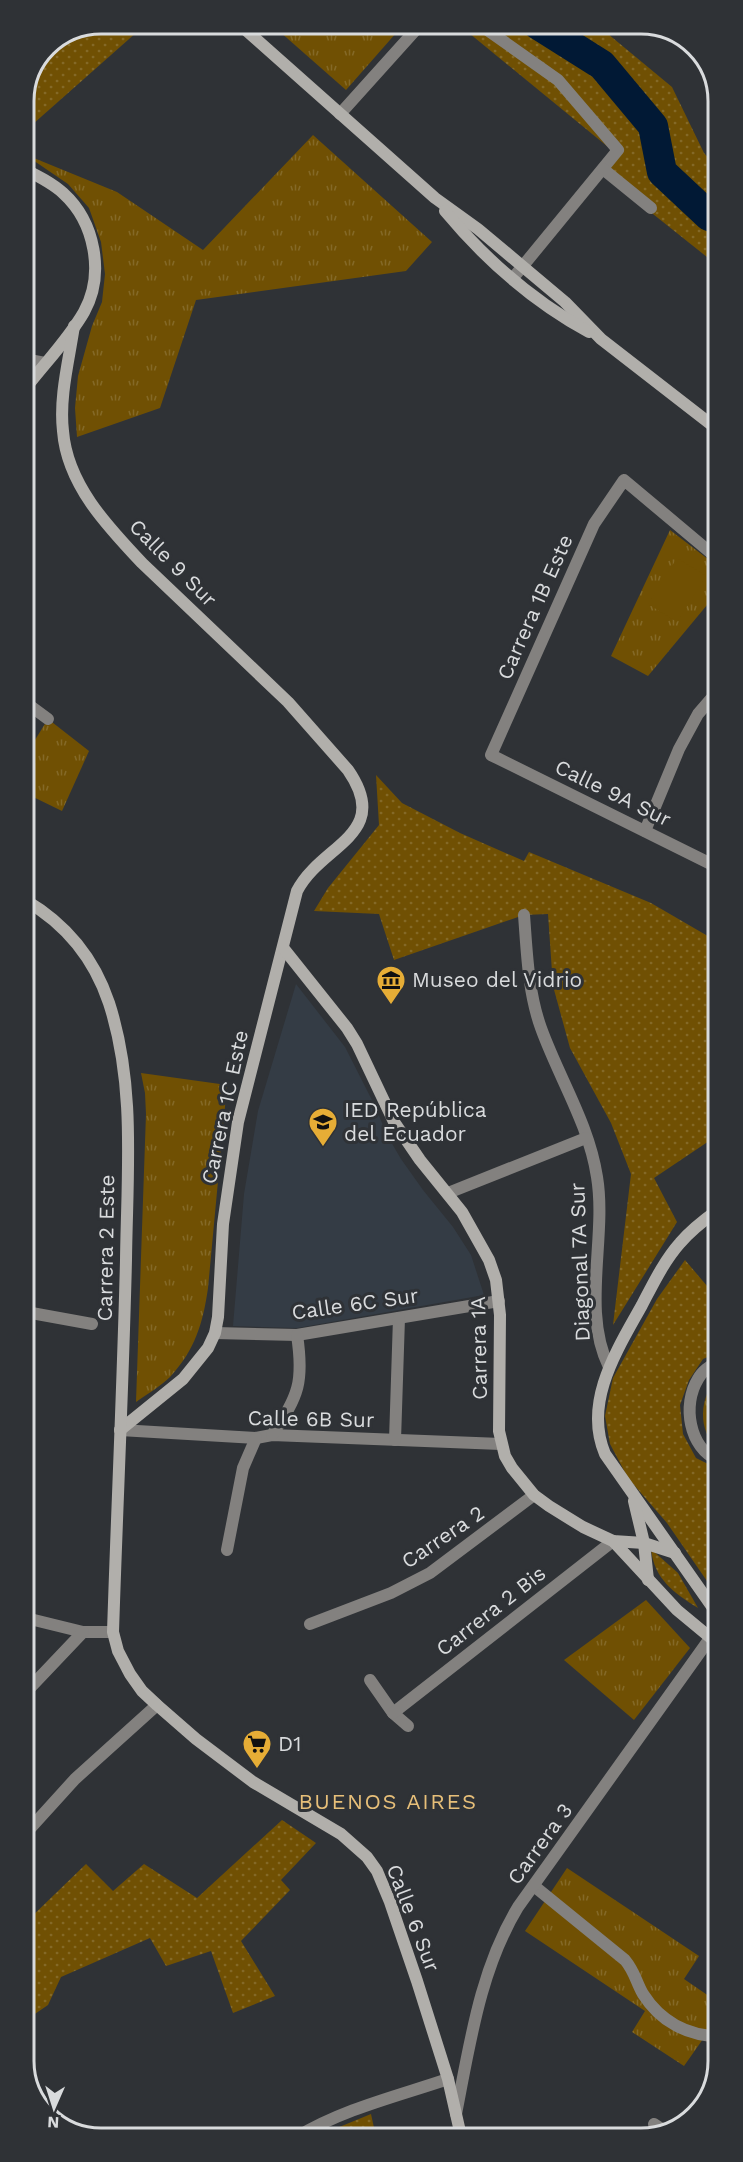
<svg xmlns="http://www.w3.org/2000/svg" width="743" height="2162" viewBox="0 0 743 2162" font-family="'Work Sans',sans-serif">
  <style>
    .built { fill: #343c45 }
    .grass { fill: url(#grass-dots) }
    .park { fill: url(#park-tufts) }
    .pitch { fill: #705003 }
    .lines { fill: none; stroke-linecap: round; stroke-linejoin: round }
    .river { stroke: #011935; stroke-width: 30 }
    .street { stroke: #83817f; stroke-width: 12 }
    .secondary { stroke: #b1afab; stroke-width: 12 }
    .labels { text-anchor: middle; stroke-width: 6; stroke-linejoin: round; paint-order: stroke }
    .street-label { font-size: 21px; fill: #d9dbdd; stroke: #2f3236 }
    .poi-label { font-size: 21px; fill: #d9dbdd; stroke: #2f3236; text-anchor: start }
    .neighbourhood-label { font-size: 22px; letter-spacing: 1.5px; fill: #e7bf79; stroke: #2f3236 }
    .rim { fill: none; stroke: #d9dbdd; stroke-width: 3 }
  </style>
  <defs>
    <pattern id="grass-dots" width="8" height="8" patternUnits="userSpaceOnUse" patternTransform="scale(1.5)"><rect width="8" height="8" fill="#705003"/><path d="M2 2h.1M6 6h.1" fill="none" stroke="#846927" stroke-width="1.8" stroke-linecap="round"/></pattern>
    <pattern id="park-tufts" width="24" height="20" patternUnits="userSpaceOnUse" patternTransform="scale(1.5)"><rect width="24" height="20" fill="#705003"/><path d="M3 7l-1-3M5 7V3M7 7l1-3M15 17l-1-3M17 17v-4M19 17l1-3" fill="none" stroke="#846927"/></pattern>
  </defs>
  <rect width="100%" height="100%" fill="#2f3236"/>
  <!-- built -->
  <polygon class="built" points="296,984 345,1047 375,1106 387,1135 401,1159 423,1190 453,1227 471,1255 484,1295 297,1328 233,1326 244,1194 258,1111"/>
  <!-- grass -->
  <g class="grass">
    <polygon points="102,24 146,24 24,132 24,97 47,47"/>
    <polygon points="458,24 596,24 672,87 704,153 717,168 717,265 604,175 619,156"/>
    <polygon points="376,775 402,803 460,833 524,861 529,852 651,903 718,942 718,1135 654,1178 677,1222 613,1325 631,1174 611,1123 570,1048 553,986 548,914 524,915 394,960 379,914 314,911 328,888 379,825"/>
    <polygon points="685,1260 713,1293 717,1353 703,1359 689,1380 680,1405 683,1434 696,1458 718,1469 718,1597 667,1523 628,1478 610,1444 605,1416 613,1378 657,1299"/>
    <path d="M 651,1549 L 678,1573 L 698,1608 C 674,1593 654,1579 651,1549 Z"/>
    <polygon points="282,1820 316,1843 281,1880 290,1890 241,1941 275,1996 233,2013 211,1951 166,1966 150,1938 61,1977 48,2005 26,2020 26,1922 86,1864 113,1891 144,1864 197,1898"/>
    <polygon points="371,2114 376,2137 315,2137"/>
  </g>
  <!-- park -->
  <g class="park">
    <polygon points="271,24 404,24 346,90"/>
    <polygon points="313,135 432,242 406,271 196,300 160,408 77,437 75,408 78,376 92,326 102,302 105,274 101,242 89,208 68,184 24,154 117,192 203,250"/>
    <polygon points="670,530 717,566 717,593 648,676 611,656"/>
    <polygon points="48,719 89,751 62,811 25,793 25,756"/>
    <path d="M 141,1073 L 227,1085 L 208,1288 C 203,1323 195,1350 170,1377 C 161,1386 147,1394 136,1402 L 146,1114 L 145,1093 Z"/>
    <path d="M 718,1379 L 718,1448 C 697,1433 699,1394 718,1379 Z"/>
    <polygon points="646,1600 690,1648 634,1720 564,1660"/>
    <polygon points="567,1868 699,1956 684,1979 719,2003 719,2049 703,2039 684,2066 632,2032 645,2011 525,1931"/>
  </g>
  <!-- pitch -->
  <polygon class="pitch" points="677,558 706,576 677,622 648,604"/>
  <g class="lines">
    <!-- river -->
    <polyline class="river" points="537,24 602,65 653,126 662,172 709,216 717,219"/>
    <!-- street -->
    <g class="street">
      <polyline points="479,24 558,80 618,150 513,278"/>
      <polyline points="340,114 421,24"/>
      <polyline points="603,169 651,208"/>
      <polyline points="24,359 45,363"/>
      <polyline points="717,558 624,480 594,524 491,755 717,867"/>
      <polyline points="25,702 48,719"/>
      <polyline points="645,831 679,749 698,714 717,692"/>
      <path d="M 524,915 C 527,953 528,992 541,1028 C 559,1078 589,1124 597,1177 C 607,1237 581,1311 609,1367"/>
      <polyline points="448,1193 586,1138"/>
      <polyline points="26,1312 92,1324"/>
      <polyline points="215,1333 297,1335 499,1301"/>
      <path d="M 718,1361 C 710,1366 702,1371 698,1379 C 682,1405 689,1448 718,1460"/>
      <polyline points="120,1430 256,1438 272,1435 501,1444"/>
      <path d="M 272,1435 C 299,1395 304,1382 297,1335"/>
      <polyline points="395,1440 399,1318"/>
      <polyline points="227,1550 243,1468 256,1438"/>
      <polyline points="26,1618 83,1632 113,1632"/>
      <polyline points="310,1624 391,1593 430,1573 534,1495"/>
      <polyline points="370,1680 393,1713 408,1726"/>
      <polyline points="26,1692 83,1632"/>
      <polyline points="393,1713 613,1541"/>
      <polyline points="26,1833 75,1779 157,1705"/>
      <path d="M 534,1886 L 625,1960 C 635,1972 636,1982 643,1994 C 660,2021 687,2036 719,2036"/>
      <path d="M 456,2114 C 470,2043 480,1970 518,1907 L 718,1627"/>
      <polyline points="654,2124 666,2132"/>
      <path d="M 297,2137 C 343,2109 398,2096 448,2079"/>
    </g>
    <!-- secondary -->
    <g class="secondary">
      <polyline points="239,24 435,198 478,229 565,302 601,339 717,429"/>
      <path d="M 24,169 C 38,176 52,183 63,193 C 95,222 105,274 84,312 C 68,340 44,364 25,389"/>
      <path d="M 445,211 C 485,259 534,302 589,332"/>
      <path d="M 74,326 C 69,360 59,397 63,431 C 67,484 107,526 142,563 L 288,702 L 348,770 C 393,835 321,844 297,891 L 238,1122 L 223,1224 L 218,1317 L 215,1333 L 208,1348 L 183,1379 L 120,1430"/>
      <path d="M 25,900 C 66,924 94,958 109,1003 C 136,1086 127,1174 126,1260 C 123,1384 117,1508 113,1632 L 118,1651 L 130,1674 L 142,1691 L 157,1705 L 196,1739 L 253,1782 L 341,1834 L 367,1857 L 377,1871 L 390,1902 L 417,1981 L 448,2079 L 461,2136"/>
      <polyline points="284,949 347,1028 357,1044 394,1122 420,1160 462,1212 489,1260 496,1280 500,1315 499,1431 505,1456 512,1468 534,1495 549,1506 583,1527 613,1541 644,1543 675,1553"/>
      <path d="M 718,1210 C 704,1220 691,1230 680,1243 C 664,1261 653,1284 642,1305 C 617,1350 583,1402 605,1454 L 718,1615"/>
      <polyline points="634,1501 644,1543 648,1580"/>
      <polyline points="613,1541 677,1610 718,1644"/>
    </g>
  </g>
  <!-- icons -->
  <defs>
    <g id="museum-pin" transform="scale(1.5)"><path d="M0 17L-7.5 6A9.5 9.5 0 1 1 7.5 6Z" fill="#e6ad36" stroke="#2f3236"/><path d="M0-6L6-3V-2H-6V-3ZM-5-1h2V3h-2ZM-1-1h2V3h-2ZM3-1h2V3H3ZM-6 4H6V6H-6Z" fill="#111"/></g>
    <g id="school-pin" transform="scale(1.5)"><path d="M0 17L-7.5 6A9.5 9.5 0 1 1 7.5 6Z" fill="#e6ad36" stroke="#2f3236"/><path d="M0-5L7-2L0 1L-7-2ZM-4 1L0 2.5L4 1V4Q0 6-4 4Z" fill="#111"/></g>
    <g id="supermarket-pin" transform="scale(1.5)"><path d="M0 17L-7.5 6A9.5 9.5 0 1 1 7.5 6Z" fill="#e6ad36" stroke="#2f3236"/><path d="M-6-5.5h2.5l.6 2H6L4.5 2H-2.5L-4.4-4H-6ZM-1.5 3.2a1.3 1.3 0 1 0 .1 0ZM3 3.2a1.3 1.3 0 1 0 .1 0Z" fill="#111"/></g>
  </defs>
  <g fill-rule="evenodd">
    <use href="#museum-pin" x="391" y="980"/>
    <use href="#school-pin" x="323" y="1122"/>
    <use href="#supermarket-pin" x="257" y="1744"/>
  </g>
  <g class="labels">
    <!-- street labels -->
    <g class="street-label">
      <text transform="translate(173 563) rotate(45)" y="7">Calle 9 Sur</text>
      <text transform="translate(535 607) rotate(-66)" y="7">Carrera 1B Este</text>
      <text transform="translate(613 793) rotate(26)" y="7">Calle 9A Sur</text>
      <text transform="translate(225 1107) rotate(-78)" y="7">Carrera 1C Este</text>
      <text transform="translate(106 1248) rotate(-89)" y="7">Carrera 2 Este</text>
      <text transform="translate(580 1262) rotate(-92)" y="7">Diagonal 7A Sur</text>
      <text transform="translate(355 1304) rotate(-8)" y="7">Calle 6C Sur</text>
      <text transform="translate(479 1348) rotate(-91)" y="7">Carrera 1A</text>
      <text transform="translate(311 1419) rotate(1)" y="7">Calle 6B Sur</text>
      <text transform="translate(443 1537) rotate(-34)" y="7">Carrera 2</text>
      <text transform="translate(491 1611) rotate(-38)" y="7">Carrera 2 Bis</text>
      <text transform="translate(540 1844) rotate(-54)" y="7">Carrera 3</text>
      <text transform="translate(413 1918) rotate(69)" y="7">Calle 6 Sur</text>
    </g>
    <!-- poi labels -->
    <g class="poi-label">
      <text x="412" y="987">Museo del Vidrio</text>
      <text x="344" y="1117">IED República<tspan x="344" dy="24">del Ecuador</tspan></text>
      <text x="278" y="1751">D1</text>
    </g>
    <!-- neighbourhood labels -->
    <g class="neighbourhood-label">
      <text x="388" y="1809">BUENOS AIRES</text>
    </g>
  </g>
  <!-- crop -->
  <path d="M0 0H743V2162H0ZM101 34H641A67 67 0 0 1 708 101V2061A67 67 0 0 1 641 2128H101A67 67 0 0 1 34 2061V101A67 67 0 0 1 101 34Z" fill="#2f3236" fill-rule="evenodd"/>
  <path class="rim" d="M101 34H641A67 67 0 0 1 708 101V2061A67 67 0 0 1 641 2128H101A67 67 0 0 1 34 2061V101A67 67 0 0 1 101 34Z"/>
  <!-- north arrow -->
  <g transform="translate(54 2108) rotate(183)" stroke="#2f3236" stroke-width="4.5" paint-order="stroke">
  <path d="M0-4.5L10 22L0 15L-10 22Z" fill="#d9dbdd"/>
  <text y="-9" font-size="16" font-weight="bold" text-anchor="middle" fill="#d9dbdd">N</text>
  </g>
</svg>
